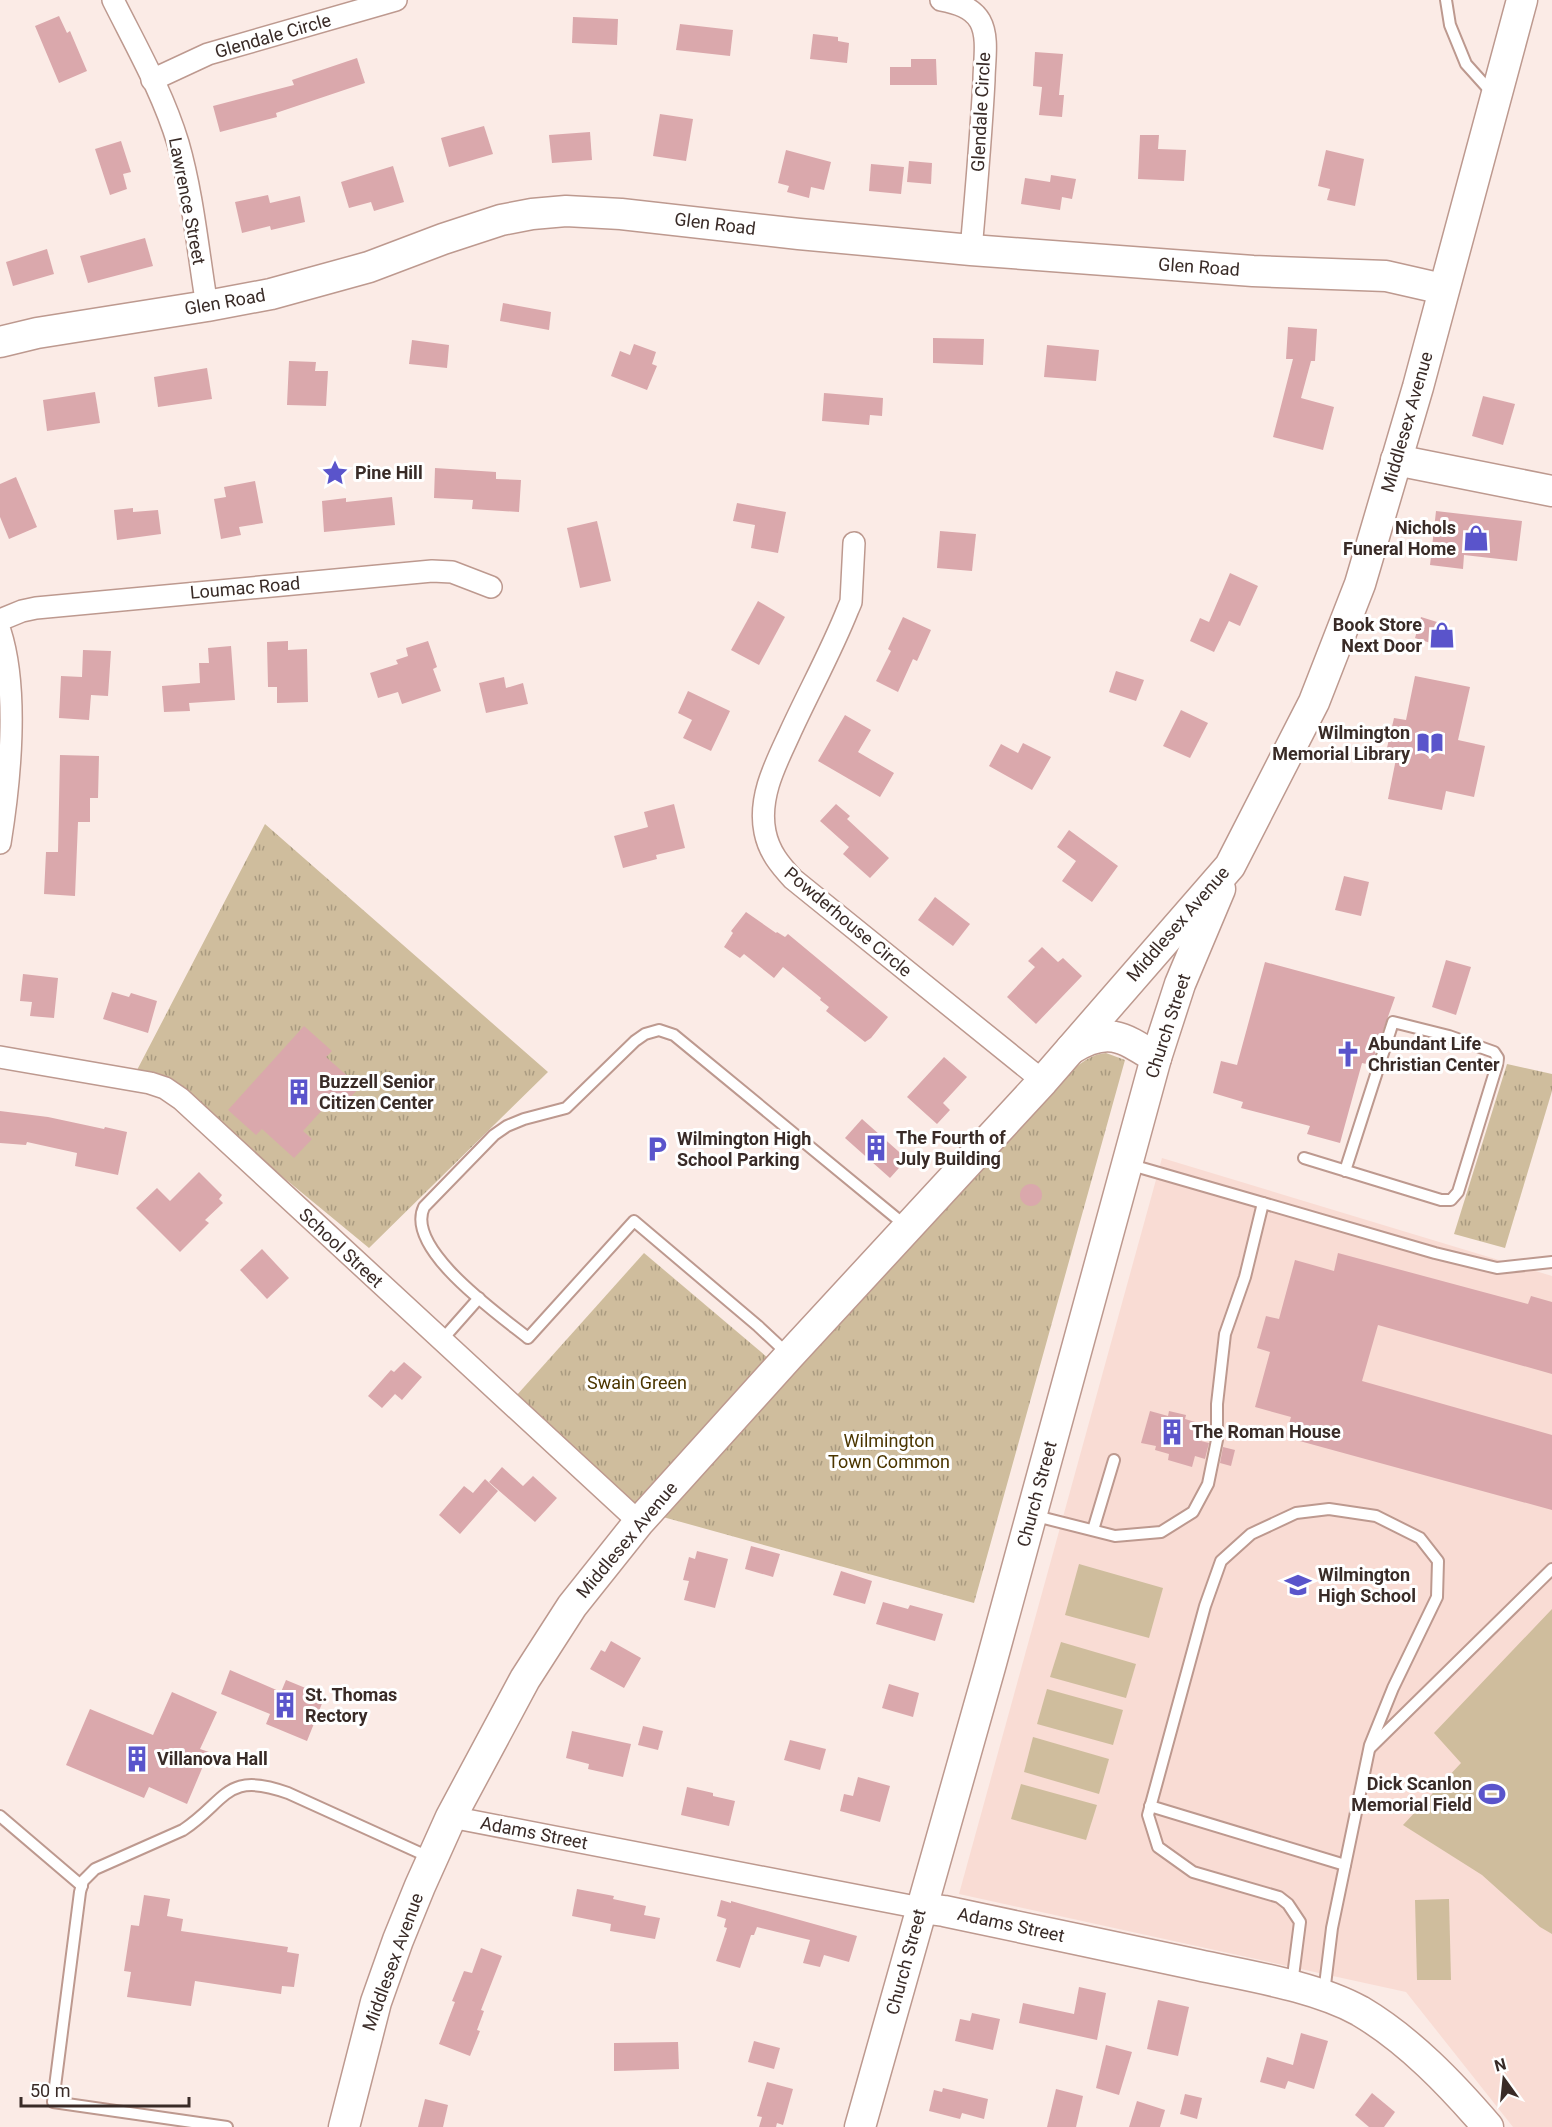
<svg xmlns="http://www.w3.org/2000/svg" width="1552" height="2127" viewBox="0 0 1552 2127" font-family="Roboto,sans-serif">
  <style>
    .built { fill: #f9dcd4 }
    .grass { fill: url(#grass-tufts) }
    .pitch { fill: #cfbd9d }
    .building { fill: #daa8ac }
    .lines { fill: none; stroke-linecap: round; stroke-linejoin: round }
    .lane-casing { stroke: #bd998f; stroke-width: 14 }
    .street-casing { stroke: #bd998f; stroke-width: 24 }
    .secondary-casing { stroke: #bd998f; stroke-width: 33 }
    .lane { stroke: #fff; stroke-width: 10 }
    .street { stroke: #fff; stroke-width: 21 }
    .secondary { stroke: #fff; stroke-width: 30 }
    .labels { text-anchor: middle; stroke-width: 6; stroke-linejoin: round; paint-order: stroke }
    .street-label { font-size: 18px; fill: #392b27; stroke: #fff }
    .poi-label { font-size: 18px; font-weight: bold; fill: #392b27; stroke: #fff; text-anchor: start }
    .park-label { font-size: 18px; fill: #4c3600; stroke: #fff }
  </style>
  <defs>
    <pattern id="grass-tufts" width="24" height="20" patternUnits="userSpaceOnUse" patternTransform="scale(1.5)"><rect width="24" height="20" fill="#cfbd9d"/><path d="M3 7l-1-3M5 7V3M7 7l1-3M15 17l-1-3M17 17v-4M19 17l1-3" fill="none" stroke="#a99a80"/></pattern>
  </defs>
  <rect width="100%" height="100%" fill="#fbebe6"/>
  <!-- built -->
  <polygon class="built" points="1162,1158 1552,1276 1552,2127 1513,2127 1406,1992 959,1894"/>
  <!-- grass -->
  <g class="grass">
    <polygon points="265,824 548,1072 369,1248 170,1084 136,1072"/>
    <path d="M 1106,1053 L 1125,1060 L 974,1603 L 663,1517 L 1031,1112 C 1049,1094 1080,1054 1106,1053 Z"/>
    <polygon points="1507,1064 1552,1074 1552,1091 1505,1248 1454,1234"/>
    <polygon points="644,1253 768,1358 637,1508 516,1396"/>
  </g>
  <!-- pitch -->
  <g class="pitch">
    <polygon points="1079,1564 1163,1588 1149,1638 1065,1615"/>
    <polygon points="1552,1609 1552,1934 1540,1927 1482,1875 1403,1825 1461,1763 1434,1733"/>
    <polygon points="1061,1642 1136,1664 1126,1698 1050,1677"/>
    <polygon points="1047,1689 1123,1710 1113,1745 1037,1724"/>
    <polygon points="1033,1737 1109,1759 1099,1794 1024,1772"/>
    <polygon points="1021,1784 1097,1805 1086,1840 1011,1819"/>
    <polygon points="1449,1899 1451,1980 1417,1980 1415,1900"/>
  </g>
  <!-- building -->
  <g class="building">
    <polygon points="59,16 67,33 70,31 87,71 59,83 35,26"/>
    <polygon points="573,17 618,19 617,45 572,43"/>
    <polygon points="680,24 733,30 730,56 676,50"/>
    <polygon points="813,34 838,37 838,41 849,43 847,63 810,59"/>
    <polygon points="1035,52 1063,54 1059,95 1064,95 1062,117 1039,115 1042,87 1033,86"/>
    <polygon points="357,58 365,83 276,113 277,117 220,132 213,106 294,85 292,80"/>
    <polygon points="911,59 936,59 937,85 890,85 890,67 911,67"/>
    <polygon points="660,114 693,119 686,161 653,156"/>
    <polygon points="484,126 493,154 449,167 441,138"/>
    <polygon points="590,132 592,160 552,163 549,135"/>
    <polygon points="1140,135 1159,135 1158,149 1186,150 1184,181 1138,179"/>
    <polygon points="121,141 131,172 123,174 127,189 110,195 95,149"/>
    <polygon points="786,150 831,162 824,190 811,187 809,198 787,192 789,186 778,183"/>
    <polygon points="1326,150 1364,159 1355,206 1327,200 1330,189 1318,186"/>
    <polygon points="909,161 932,163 931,184 907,182"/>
    <polygon points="871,164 904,167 901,194 869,191"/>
    <polygon points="393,166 404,202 374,211 371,202 349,208 341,182"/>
    <polygon points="1051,175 1076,179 1072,199 1062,197 1060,210 1021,204 1025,178 1050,182"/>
    <polygon points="268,195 270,203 300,196 305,222 271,230 270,226 242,233 235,202"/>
    <polygon points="145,238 153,266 88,283 80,256"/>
    <polygon points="47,249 54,274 13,286 6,262"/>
    <polygon points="503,303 551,312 549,330 500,321"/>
    <polygon points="1288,327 1317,329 1315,361 1311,361 1301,398 1334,407 1323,450 1273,437 1293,359 1286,359"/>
    <polygon points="933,338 984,339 983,365 933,363"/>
    <polygon points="412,340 449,345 447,368 409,364"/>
    <polygon points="634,344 656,352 652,364 657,366 647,390 611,376 620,351 630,355"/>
    <polygon points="1047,345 1099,350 1096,381 1044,377"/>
    <polygon points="289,361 316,362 315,371 328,371 326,406 287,405"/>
    <polygon points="207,368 212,399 158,407 154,377"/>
    <polygon points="95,392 100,423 47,431 43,400"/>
    <polygon points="824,393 883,398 882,416 870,415 869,425 822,421"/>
    <polygon points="1483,396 1515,404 1503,445 1472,436"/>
    <polygon points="435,468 496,472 496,479 521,480 519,512 472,509 473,500 434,498"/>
    <polygon points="16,477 37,527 9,539 0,517 0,484"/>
    <polygon points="255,481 263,523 239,527 241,535 221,539 214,499 226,497 224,487"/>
    <polygon points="392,497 395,525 324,532 322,501 346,498 346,502"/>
    <polygon points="737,503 786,512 778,553 751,548 755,525 733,521"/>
    <polygon points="133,508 133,512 158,510 161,534 117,540 114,510"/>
    <polygon points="1436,511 1522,521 1517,561 1464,555 1463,569 1430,565"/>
    <polygon points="597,521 611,581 580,588 567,528"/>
    <polygon points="940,531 976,534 972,571 937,568"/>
    <polygon points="1230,573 1258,586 1240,626 1229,621 1214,652 1190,641 1200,618 1209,622"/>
    <polygon points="758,601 785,617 759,665 731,650"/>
    <polygon points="903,617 931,630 917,661 913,659 898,692 876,681 891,651 888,649"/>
    <polygon points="1421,617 1450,626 1443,647 1415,638"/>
    <polygon points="288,641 288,650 307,649 308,702 277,703 277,687 268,687 267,642"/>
    <polygon points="428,641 437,667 433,669 441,691 402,704 398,692 378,698 370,673 398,664 396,660 408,656 406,648"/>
    <polygon points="231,646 235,700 189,703 190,711 164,712 162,686 200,683 199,663 209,663 208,648"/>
    <polygon points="83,650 111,651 108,696 91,695 89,720 59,718 61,676 82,677"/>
    <polygon points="1116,671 1144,680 1136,701 1109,692"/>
    <polygon points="1415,676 1470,687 1458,740 1485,746 1474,797 1446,791 1442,810 1388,799 1397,754 1386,752 1394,718 1406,720"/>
    <polygon points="504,677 506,688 523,683 528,704 486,713 479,683"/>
    <polygon points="688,691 730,711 711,751 683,738 692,720 678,713"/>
    <polygon points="1181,710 1208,723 1190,758 1163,746"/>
    <polygon points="845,715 871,730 858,752 894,773 880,797 818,761"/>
    <polygon points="1023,743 1051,757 1032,790 989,766 1001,744 1018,753"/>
    <polygon points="60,755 99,756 98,798 90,798 90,822 78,822 75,896 44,894 46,852 58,852"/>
    <polygon points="674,804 685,848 656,855 657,859 623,868 614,836 648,827 644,812"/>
    <polygon points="836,804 850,816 847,819 889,858 870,878 843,854 849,847 820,821"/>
    <polygon points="1069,830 1118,866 1092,902 1062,881 1076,861 1057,847"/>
    <polygon points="1344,876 1369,882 1361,916 1335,910"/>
    <polygon points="935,897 970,924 953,946 918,920"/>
    <polygon points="746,912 776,933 777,932 785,937 788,934 888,1017 871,1038 865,1042 826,1011 829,1007 820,1000 821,998 783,967 774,978 744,954 740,958 724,947 733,933 731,931"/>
    <polygon points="1042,947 1058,962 1063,958 1082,976 1036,1024 1007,997 1035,967 1028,961"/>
    <polygon points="1446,960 1471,967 1456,1015 1432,1007"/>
    <polygon points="1265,962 1395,997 1371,1065 1362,1063 1340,1143 1307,1134 1310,1126 1241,1108 1243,1102 1213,1093 1221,1061 1237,1065"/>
    <polygon points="23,974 58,978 54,1018 30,1016 32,1002 20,1001"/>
    <polygon points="112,992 129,997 131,993 157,1001 148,1033 103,1019"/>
    <polygon points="304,1026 332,1051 326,1057 360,1087 342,1106 333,1098 303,1131 312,1139 294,1158 262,1129 256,1135 228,1110"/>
    <polygon points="944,1057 967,1077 943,1103 950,1110 937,1124 907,1097"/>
    <polygon points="0,1111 48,1117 104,1129 105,1127 127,1132 118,1175 75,1166 77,1153 27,1142 26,1145 0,1143"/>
    <polygon points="862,1119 907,1159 890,1178 845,1138"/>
    <polygon points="199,1172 222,1195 219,1199 223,1203 205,1220 209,1223 180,1252 136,1208 157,1188 170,1201"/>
    <circle cx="1031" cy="1195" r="11"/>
    <polygon points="262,1249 289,1278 267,1299 240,1270"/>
    <polygon points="1338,1253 1528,1304 1531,1296 1552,1302 1552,1374 1378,1325 1362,1381 1552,1435 1552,1510 1285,1437 1291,1417 1255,1407 1270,1352 1257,1348 1266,1316 1279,1319 1295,1260 1334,1271"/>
    <polygon points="404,1362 422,1377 402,1400 395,1394 382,1408 368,1396 391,1370 394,1372"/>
    <polygon points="1150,1411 1168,1416 1169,1411 1186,1415 1185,1419 1202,1424 1197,1440 1209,1443 1205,1459 1195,1456 1192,1467 1168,1460 1169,1454 1155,1450 1156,1446 1141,1443"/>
    <polygon points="1223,1447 1235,1450 1231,1466 1220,1463"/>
    <polygon points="502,1467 523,1486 533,1476 557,1498 535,1522 489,1482"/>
    <polygon points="485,1479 498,1491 460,1534 439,1515 464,1486 473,1493"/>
    <polygon points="751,1546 780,1554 773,1577 745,1569"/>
    <polygon points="697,1551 728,1559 715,1608 684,1600 689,1581 683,1580 689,1557 695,1559"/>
    <polygon points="841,1571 872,1581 865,1604 833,1595"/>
    <polygon points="883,1602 908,1609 910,1605 943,1614 935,1641 876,1624"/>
    <polygon points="611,1641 641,1658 624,1688 590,1669 601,1650 605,1652"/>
    <polygon points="230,1670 281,1692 286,1680 325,1696 307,1741 266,1724 270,1714 221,1694"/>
    <polygon points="889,1684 919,1693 913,1717 882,1708"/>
    <polygon points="172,1692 217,1712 200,1749 209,1752 187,1804 149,1787 144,1798 66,1765 90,1709 153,1735"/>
    <polygon points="643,1726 663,1731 658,1750 638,1745"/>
    <polygon points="572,1731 631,1744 623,1777 588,1769 589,1764 566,1758"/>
    <polygon points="790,1740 826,1749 820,1770 784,1760"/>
    <polygon points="858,1777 890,1786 880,1822 840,1811 844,1794 853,1796"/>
    <polygon points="687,1787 713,1793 713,1796 735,1801 729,1826 681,1815"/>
    <polygon points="577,1889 614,1896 613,1899 646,1906 644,1915 660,1918 655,1939 610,1931 611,1924 572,1916"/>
    <polygon points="144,1895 170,1899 167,1916 183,1919 181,1931 288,1947 287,1952 299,1954 294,1987 282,1986 281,1994 195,1981 191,2006 127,1997 131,1972 124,1971 131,1925 139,1926"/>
    <polygon points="721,1900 731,1903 731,1901 857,1936 849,1962 824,1955 820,1967 803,1963 810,1940 757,1927 754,1935 751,1935 740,1968 716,1961 727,1928 724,1927 726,1919 717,1916"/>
    <polygon points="481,1948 502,1956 481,2010 484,2011 477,2030 480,2031 470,2056 439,2044 455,2002 452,2001 464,1971 472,1973"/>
    <polygon points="1079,1987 1106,1993 1097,2040 1019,2023 1023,2003 1074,2014"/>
    <polygon points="1158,2000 1189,2007 1178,2056 1147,2049"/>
    <polygon points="972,2013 1000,2019 993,2050 955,2041 960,2019 970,2021"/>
    <polygon points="1301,2033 1328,2041 1314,2089 1288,2081 1285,2089 1260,2082 1267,2057 1293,2065"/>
    <polygon points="754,2041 780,2048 774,2069 748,2062"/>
    <polygon points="678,2042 679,2069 614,2071 614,2043"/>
    <polygon points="1106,2045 1132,2052 1119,2095 1096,2088"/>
    <polygon points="767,2082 793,2089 783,2125 777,2123 776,2127 759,2127 762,2117 757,2116"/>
    <polygon points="943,2088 988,2099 984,2119 962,2113 960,2119 929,2111 934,2090 942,2092"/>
    <polygon points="1056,2089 1083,2096 1076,2127 1047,2127"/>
    <polygon points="1372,2093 1395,2112 1384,2127 1369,2127 1355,2115"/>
    <polygon points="1185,2094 1202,2098 1197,2119 1180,2114"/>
    <polygon points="425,2099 448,2105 443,2127 418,2127"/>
    <polygon points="1137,2101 1165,2110 1160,2127 1129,2127"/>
  </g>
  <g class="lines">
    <!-- lane casing -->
    <g class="lane-casing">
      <g id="lane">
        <polyline points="1446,0 1450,25 1466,64 1493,94"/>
        <polyline points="1304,1158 1441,1200 1451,1200 1458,1192 1497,1065 1498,1058 1494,1052 1449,1036 1393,1022 1345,1171"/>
        <polyline points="1263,1203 1435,1253 1497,1268 1552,1262"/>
        <polyline points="441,1341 479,1298"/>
        <path d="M 789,1355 L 758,1326 L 634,1221 L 528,1338 C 501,1316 404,1249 424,1207 L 494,1135 L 507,1126 L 524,1119 L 566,1108 L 635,1041 L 645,1034 L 659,1030 L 674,1035 L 906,1226"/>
        <polyline points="1032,1515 1115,1536 1161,1532 1193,1512 1208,1484 1217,1440 1217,1404 1225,1334 1245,1277 1263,1203 1128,1164"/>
        <polyline points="1093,1530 1114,1460"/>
        <polyline points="1370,1748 1552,1569"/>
        <polyline points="1150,1806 1345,1865"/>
        <polyline points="0,1816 82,1886"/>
        <polyline points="1292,1984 1300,1922 1288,1904 1279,1897 1193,1872 1158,1847 1148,1815 1205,1606 1221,1561 1251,1534 1296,1513 1329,1509 1376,1516 1420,1538 1438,1561 1437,1597 1393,1688 1370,1745 1332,1928 1324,1993"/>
        <path d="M 227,2127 L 53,2102 L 80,1892 L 83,1881 L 95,1869 L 183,1830 C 227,1801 225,1770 288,1793 L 429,1857"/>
      </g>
    </g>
    <!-- street casing -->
    <g class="street-casing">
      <g id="street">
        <path d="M 113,0 C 136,46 163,93 178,143 C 193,195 198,252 207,306"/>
        <path d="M 941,0 C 956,3 972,7 980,21 C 989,37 984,62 984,80 C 981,137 976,194 971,250"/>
        <polyline points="152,80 208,54 396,0"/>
        <path d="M 854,543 L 851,602 L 848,609 C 831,652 808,693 789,735 C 775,765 758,798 765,832 C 769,852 780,865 793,879 L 1043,1081"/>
        <polyline points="0,620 22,611 36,608 432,571 452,572 491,587"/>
        <path d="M 0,631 C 19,690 10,781 0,843"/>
        <polyline points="0,1057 150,1083 165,1088 181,1099 639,1522"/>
        <polyline points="451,1817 921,1908"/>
      </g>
    </g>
    <!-- secondary casing -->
    <g class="secondary-casing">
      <g id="secondary">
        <polyline points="0,342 37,333 207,306 271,294 369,267 443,239 501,220 532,214 566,211 621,214 799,234 971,250 1253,271 1386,276 1443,289"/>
        <polyline points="1396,460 1552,491"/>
        <path d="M 1071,1049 C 1108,1026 1123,1037 1156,1058"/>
        <path d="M 921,1908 L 944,1911 C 1029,1929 1113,1947 1198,1965 C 1248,1976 1315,1986 1360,2011 C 1409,2040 1451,2084 1488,2127"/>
        <polyline points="344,2127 376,2002 398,1940 420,1886 451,1817 525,1679 572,1606 639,1522 789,1356 1043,1081 1230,866 1314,702 1360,584 1418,387 1522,0"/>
        <polyline points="860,2127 990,1667 1156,1058 1180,984 1220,889"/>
      </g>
    </g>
    <!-- lane -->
    <use href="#lane" class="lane"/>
    <!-- street -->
    <use href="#street" class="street"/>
    <!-- secondary -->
    <use href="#secondary" class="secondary"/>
  </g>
  <!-- icons -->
  <defs>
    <g id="sight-bare" transform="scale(2.07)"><path d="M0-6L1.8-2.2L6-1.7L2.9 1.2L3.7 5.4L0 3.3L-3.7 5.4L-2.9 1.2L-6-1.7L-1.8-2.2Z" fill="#5a54cb" stroke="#fff" stroke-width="2.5" paint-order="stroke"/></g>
    <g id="shop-bare" transform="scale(2.07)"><path d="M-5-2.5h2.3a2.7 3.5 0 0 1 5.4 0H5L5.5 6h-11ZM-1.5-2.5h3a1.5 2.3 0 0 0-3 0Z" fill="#5a54cb" stroke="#fff" stroke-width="2.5" paint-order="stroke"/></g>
    <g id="library-bare" transform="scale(2.07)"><path d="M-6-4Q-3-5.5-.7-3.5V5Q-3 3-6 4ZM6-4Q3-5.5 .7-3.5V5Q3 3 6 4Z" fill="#5a54cb" stroke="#fff" stroke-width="2.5" paint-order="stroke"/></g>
    <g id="church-bare" transform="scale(2.07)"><path d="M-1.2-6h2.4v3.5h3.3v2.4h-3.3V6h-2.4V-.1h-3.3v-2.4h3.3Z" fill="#5a54cb" stroke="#fff" stroke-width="2.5" paint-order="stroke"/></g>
    <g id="building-bare" transform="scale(2.07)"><path d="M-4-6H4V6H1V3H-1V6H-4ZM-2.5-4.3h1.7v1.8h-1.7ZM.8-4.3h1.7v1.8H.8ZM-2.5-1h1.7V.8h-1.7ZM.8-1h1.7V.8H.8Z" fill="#5a54cb" stroke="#fff" stroke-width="2.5" paint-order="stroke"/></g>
    <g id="parking-bare" transform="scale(2.07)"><path d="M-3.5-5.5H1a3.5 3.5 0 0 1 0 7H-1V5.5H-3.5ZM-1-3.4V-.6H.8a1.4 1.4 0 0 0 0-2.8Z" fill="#5a54cb" stroke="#fff" stroke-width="2.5" paint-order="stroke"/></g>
    <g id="school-bare" transform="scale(2.07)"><path d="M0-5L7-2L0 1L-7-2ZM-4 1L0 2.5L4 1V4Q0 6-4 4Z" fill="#5a54cb" stroke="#fff" stroke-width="2.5" paint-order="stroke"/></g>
    <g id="stadium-bare" transform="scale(2.07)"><path d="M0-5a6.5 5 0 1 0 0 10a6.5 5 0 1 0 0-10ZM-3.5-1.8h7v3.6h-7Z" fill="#5a54cb" stroke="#fff" stroke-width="2.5" paint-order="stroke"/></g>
  </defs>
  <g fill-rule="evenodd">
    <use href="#sight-bare" x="335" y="473"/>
    <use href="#shop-bare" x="1476" y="538"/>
    <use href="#shop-bare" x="1442" y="635"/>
    <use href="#library-bare" x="1430" y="743"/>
    <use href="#church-bare" x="1348" y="1054"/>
    <use href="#building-bare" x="299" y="1092"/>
    <use href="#building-bare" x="876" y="1148"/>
    <use href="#parking-bare" x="657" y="1149"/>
    <use href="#building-bare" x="1172" y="1432"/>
    <use href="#school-bare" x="1298" y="1585"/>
    <use href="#building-bare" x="285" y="1705"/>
    <use href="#building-bare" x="137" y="1759"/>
    <use href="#stadium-bare" x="1492" y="1794"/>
  </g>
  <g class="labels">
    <!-- street labels -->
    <g class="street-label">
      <text transform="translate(273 36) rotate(-16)" y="6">Glendale Circle</text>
      <text transform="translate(981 112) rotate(-87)" y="6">Glendale Circle</text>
      <text transform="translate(187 201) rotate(79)" y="6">Lawrence Street</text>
      <text transform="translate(715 224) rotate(7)" y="6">Glen Road</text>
      <text transform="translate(1199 267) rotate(4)" y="6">Glen Road</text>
      <text transform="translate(225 302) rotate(-10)" y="6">Glen Road</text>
      <text transform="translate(1407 422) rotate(-74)" y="6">Middlesex Avenue</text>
      <text transform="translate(245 588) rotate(-5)" y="6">Loumac Road</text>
      <text transform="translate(848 922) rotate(40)" y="6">Powderhouse Circle</text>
      <text transform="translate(1178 924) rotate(-49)" y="6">Middlesex Avenue</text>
      <text transform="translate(1168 1026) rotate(-72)" y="6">Church Street</text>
      <text transform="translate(341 1248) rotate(43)" y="6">School Street</text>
      <text transform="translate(1037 1494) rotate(-75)" y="6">Church Street</text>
      <text transform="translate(627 1540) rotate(-50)" y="6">Middlesex Avenue</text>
      <text transform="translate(534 1833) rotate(11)" y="6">Adams Street</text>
      <text transform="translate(1011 1925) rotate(12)" y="6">Adams Street</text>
      <text transform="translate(393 1962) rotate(-70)" y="6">Middlesex Avenue</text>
      <text transform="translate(906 1962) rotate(-75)" y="6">Church Street</text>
    </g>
    <!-- poi labels -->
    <g class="poi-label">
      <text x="355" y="479">Pine Hill</text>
      <text x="1456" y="534" text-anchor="end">Nichols<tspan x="1456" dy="21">Funeral Home</tspan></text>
      <text x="1422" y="631" text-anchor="end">Book Store<tspan x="1422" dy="21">Next Door</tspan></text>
      <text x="1410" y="739" text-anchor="end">Wilmington<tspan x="1410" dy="21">Memorial Library</tspan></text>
      <text x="1368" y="1050">Abundant Life<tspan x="1368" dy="21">Christian Center</tspan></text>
      <text x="319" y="1088">Buzzell Senior<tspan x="319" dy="21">Citizen Center</tspan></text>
      <text x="896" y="1144">The Fourth of<tspan x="896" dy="21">July Building</tspan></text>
      <text x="677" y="1145">Wilmington High<tspan x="677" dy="21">School Parking</tspan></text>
      <text x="1192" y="1438">The Roman House</text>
      <text x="1318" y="1581">Wilmington<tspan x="1318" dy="21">High School</tspan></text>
      <text x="305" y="1701">St. Thomas<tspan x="305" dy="21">Rectory</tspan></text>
      <text x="157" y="1765">Villanova Hall</text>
      <text x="1472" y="1790" text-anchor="end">Dick Scanlon<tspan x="1472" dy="21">Memorial Field</tspan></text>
    </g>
    <!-- park labels -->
    <g class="park-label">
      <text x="637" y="1389">Swain Green</text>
      <text x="889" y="1447">Wilmington<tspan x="889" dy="21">Town Common</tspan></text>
    </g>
  </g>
  <!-- north arrow -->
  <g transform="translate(1504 2079) rotate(345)" stroke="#ffffff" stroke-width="4.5" paint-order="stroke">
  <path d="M0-4.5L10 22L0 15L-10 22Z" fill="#392b27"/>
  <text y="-9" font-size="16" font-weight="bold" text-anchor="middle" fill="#392b27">N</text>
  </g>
  <!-- scale -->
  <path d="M21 2097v9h168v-9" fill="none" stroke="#392b27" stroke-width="3"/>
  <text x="30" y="2097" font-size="18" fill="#392b27" stroke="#ffffff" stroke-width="4.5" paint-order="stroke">50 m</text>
</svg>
